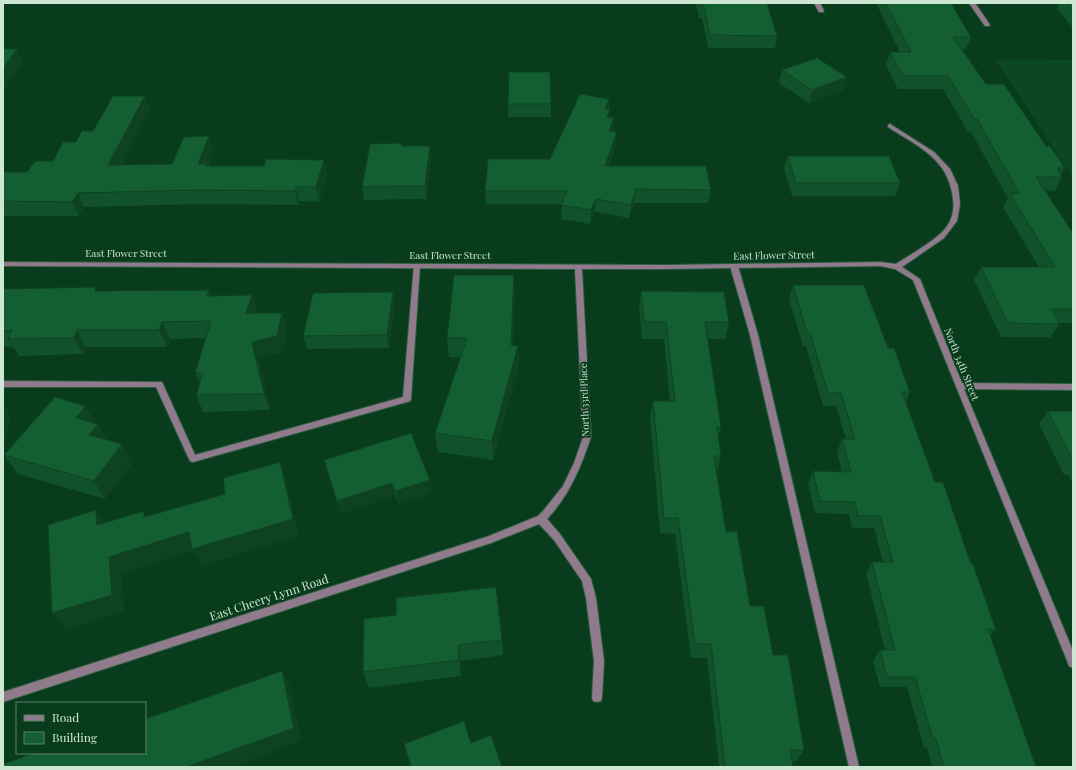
<svg xmlns="http://www.w3.org/2000/svg" width="1076" height="770" viewBox="0 0 1076 770" font-family="'Playfair Display',serif">
  <style>
    .built { fill: #0b4724 }
    .lines { fill: none; stroke-linecap: round; stroke-linejoin: round }
    .service-casing { stroke: #2c5b3e; stroke-width: 2 }
    .minor-casing { stroke: #2c5b3e; stroke-width: 2 }
    .service { fill: #8f7b8b; fill-rule: evenodd }
    .minor { fill: #8f7b8b; fill-rule: evenodd }
    .wall { fill: #11522b }
    .shaded-wall { fill: #0e4223 }
    .building { fill: #145f32; stroke: #0e4223 }
    .labels { text-anchor: middle; stroke-width: 3.5; stroke-linejoin: round; paint-order: stroke }
    .street-label { font-size: 10px; fill: #cee7d3; stroke: #083c1d }
    .near-street-label { font-size: 12px; fill: #cee7d3; stroke: #083c1d }
  </style>
  <rect width="100%" height="100%" fill="#083c1d"/>
  <!-- built -->
  <polygon class="built" points="995,59 1073,60 1073,178"/>
  <g class="lines">
    <!-- service casing -->
    <g class="service-casing">
      <g id="service">
        <polygon points="969,3 975,3 990,25 989,26 985,26"/>
        <polygon points="414,264 416,264 420,266 411,399 410,401 407,402 193,462 190,461 189,459 156,387 3,387 3,381 162,382 195,455 403,397"/>
        <polygon points="732,264 734,264 738,266 758,335 859,767 849,767 750,335 730,266"/>
      </g>
    </g>
    <!-- minor casing -->
    <g class="minor-casing">
      <g id="minor">
        <polygon points="814,3 820,3 824,11 823,12 819,12"/>
        <path d="M 890,124 L 934,152 L 950,169 L 958,186 L 960,204 L 957,221 L 944,238 L 902,267 L 920,279 L 962,383 L 1073,384 L 1073,390 L 964,389 L 1073,651 L 1073,668 L 1069,666 L 1068,663 L 913,280 L 895,269 L 880,266 L 665,269 L 582,269 L 591,437 C 581,467 569,496 547,519 L 560,534 L 591,579 L 596,598 L 604,661 L 602,697 L 601,701 L 597,702 L 593,701 L 592,697 L 594,661 L 586,598 L 582,581 L 554,540 L 539,524 L 491,543 L 3,702 L 3,692 L 489,536 L 538,516 L 543,511 L 563,486 L 574,463 L 583,437 L 575,269 L 3,266 L 3,262 L 665,265 L 880,262 L 896,264 C 910,255 926,246 939,235 C 950,226 955,213 953,199 C 949,159 919,147 888,127 L 888,125 Z"/>
      </g>
    </g>
    <!-- service -->
    <use href="#service" class="service"/>
    <!-- minor -->
    <use href="#minor" class="minor"/>
  </g>
  <!-- wall -->
  <g class="wall">
    <polygon points="696,3 767,3 777,36 775,48 708,48 702,18 699,18"/>
    <polygon points="876,3 951,3 971,37 966,49 962,49 986,84 1046,146 1065,168 1061,175 1062,177 1055,191 1045,190 1073,233 1073,323 1059,323 1059,324 1051,337 1001,337 974,280 981,267 1039,267 1003,207 1008,198 971,132 968,132 943,89 898,89 886,65 890,52 900,52"/>
    <polygon points="1059,3 1073,3 1073,28 1057,9"/>
    <polygon points="3,49 17,49 23,62 6,87 3,87"/>
    <polygon points="782,70 843,90 809,103 779,83"/>
    <polygon points="145,96 150,110 122,165 172,164 209,136 213,150 208,166 327,174 319,202 299,201 298,205 202,204 84,207 79,216 3,216 3,172 27,172 53,161 76,142 93,131"/>
    <polygon points="609,99 609,110 613,132 616,146 609,166 711,190 708,203 634,203 629,218 595,212 590,224 561,219 562,204 486,204 485,191 550,159"/>
    <rect x="508" y="104" width="43" height="13"/>
    <polygon points="402,143 402,146 430,146 431,159 426,199 364,200 362,187"/>
    <polygon points="788,156 900,183 895,196 792,196 784,169"/>
    <polygon points="793,285 888,348 910,392 906,402 935,482 971,564 996,630 990,635 1036,767 932,767 927,748 924,748 907,687 880,687 873,661 880,650 885,650 866,573 872,562 883,562 874,528 852,528 849,514 815,513 808,483 813,471 842,472 837,452 842,439 846,439 836,406 823,406 806,346 803,346 789,299"/>
    <polygon points="3,289 98,291 211,296 252,295 257,312 257,313 282,313 287,330 282,352 258,359 270,410 203,412 196,395 200,383 195,373 206,338 170,339 167,347 86,347 83,354 19,356 13,347 3,347"/>
    <polygon points="641,291 729,322 725,339 708,339 721,427 718,438 721,456 717,472 726,532 750,606 773,655 804,750 796,761 792,761 793,767 719,767 707,658 691,658 675,534 660,533 650,417 653,401 670,401 664,339 642,339 639,308"/>
    <polygon points="393,292 395,306 389,348 307,349 303,336"/>
    <polygon points="515,295 512,345 518,346 519,365 493,460 438,452 435,433 461,357 449,357 447,338"/>
    <polygon points="1048,411 1073,411 1073,483 1069,475 1064,475 1039,424"/>
    <polygon points="108,440 133,462 105,499 18,474 4,455"/>
    <polygon points="324,460 432,493 399,504 395,495 341,513"/>
    <polygon points="364,619 502,640 503,655 460,661 461,676 369,688 363,672"/>
  </g>
  <!-- shaded-wall -->
  <g class="shaded-wall">
    <polygon points="17,49 23,62 6,87 3,81 3,69"/>
    <polygon points="847,77 843,90 809,103 812,90"/>
    <polygon points="145,96 150,110 115,179 108,165"/>
    <polygon points="609,99 608,112 605,109"/>
    <polygon points="610,110 610,123 607,117"/>
    <polygon points="614,118 613,131 608,144 609,131"/>
    <polygon points="617,132 616,146 604,179 605,166"/>
    <polygon points="209,136 213,150 208,165 212,178 198,164"/>
    <polygon points="430,146 431,159 426,199 425,186"/>
    <polygon points="324,160 327,174 319,202 316,187"/>
    <polygon points="296,187 299,201 298,205 295,191"/>
    <polygon points="636,189 634,203 629,218 631,205"/>
    <polygon points="78,193 84,207 79,216 72,202"/>
    <polygon points="596,199 595,212 590,224 591,210"/>
    <polygon points="514,275 515,295 512,364 511,345"/>
    <polygon points="209,290 216,307 207,296"/>
    <polygon points="393,292 395,306 389,348 387,335"/>
    <polygon points="252,295 257,312 252,330 246,313"/>
    <polygon points="282,313 287,330 282,352 258,359 270,410 264,394 252,342"/>
    <polygon points="162,322 170,339 167,347 159,330"/>
    <polygon points="77,330 86,347 83,354 74,338"/>
    <polygon points="518,346 519,365 493,460 492,441"/>
    <polygon points="3,404 11,416 3,446"/>
    <polygon points="86,406 97,425 76,418"/>
    <polygon points="98,424 109,443 89,435"/>
    <polygon points="122,444 133,462 105,499 94,481"/>
    <polygon points="280,462 286,480 299,536 202,566 193,551 121,574 125,611 67,630 52,613 109,557 189,532"/>
    <polygon points="430,480 432,493 399,504 396,491"/>
    <polygon points="392,483 395,495 341,513 337,501"/>
    <polygon points="96,510 108,528 97,525"/>
    <polygon points="458,645 460,661 461,676 459,660"/>
    <polygon points="282,671 290,686 302,741 233,767 186,767"/>
  </g>
  <!-- building -->
  <g class="building">
    <polygon points="700,3 767,3 777,36 710,35 704,6 701,6"/>
    <polygon points="886,3 951,3 971,37 953,37 986,84 1004,84 1046,146 1050,146 1065,168 1057,168 1062,177 1036,177 1073,233 1073,309 1052,309 1059,324 1008,323 981,267 1055,267 1010,194 1019,193 977,119 974,119 948,76 903,76 890,52 911,52"/>
    <polygon points="1067,3 1073,3 1073,10"/>
    <polygon points="3,49 17,49 3,69"/>
    <polygon points="817,58 847,77 812,90 782,70"/>
    <polygon points="509,72 550,72 551,104 508,104"/>
    <polygon points="580,94 609,99 605,109 610,110 607,117 614,118 609,131 617,132 605,166 706,166 711,190 636,189 631,205 596,199 591,210 561,205 567,191 485,191 488,159 550,159"/>
    <polygon points="113,96 145,96 108,165 172,164 184,137 209,136 198,164 207,164 206,166 264,166 266,159 324,160 316,187 296,187 295,191 197,190 78,193 72,202 3,201 3,172 27,172 35,161 53,161 63,142 76,142 82,131 93,131"/>
    <polygon points="402,143 401,146 430,146 425,186 362,187 370,144"/>
    <polygon points="788,156 889,156 900,183 796,183"/>
    <polygon points="454,275 514,275 511,345 518,346 492,441 435,433 467,338 447,338"/>
    <polygon points="793,285 864,285 888,348 894,348 910,392 902,392 935,482 943,482 971,564 973,564 996,630 988,629 1036,767 944,767 936,739 933,739 915,677 887,677 880,650 895,650 872,562 893,562 880,516 858,516 855,502 820,501 813,471 851,472 842,439 855,439 841,393 828,393 810,333 807,333"/>
    <polygon points="96,287 95,291 209,290 207,296 252,295 246,313 282,313 277,336 252,342 264,394 196,395 203,373 195,373 211,321 162,322 159,330 77,330 74,338 8,339 12,330 3,331 3,289"/>
    <polygon points="641,291 724,292 729,322 705,322 721,427 717,427 721,456 714,456 726,532 737,531 750,606 764,606 773,655 788,655 804,750 790,750 793,767 725,767 711,644 695,644 678,518 664,518 653,401 675,401 666,322 644,322"/>
    <polygon points="393,292 387,335 303,336 313,293"/>
    <polygon points="55,397 86,406 76,418 98,424 89,435 122,444 94,481 4,455"/>
    <polygon points="1048,411 1073,411 1073,460"/>
    <polygon points="411,433 430,480 396,491 392,483 337,501 324,460"/>
    <polygon points="280,462 293,519 192,549 189,532 109,557 112,595 52,613 48,525 96,510 97,525 144,511 144,517 225,494 223,478"/>
    <polygon points="496,587 502,640 458,645 459,660 363,672 364,619 396,615 396,598"/>
    <polygon points="282,671 294,728 186,767 3,767 3,764 34,753 145,753 145,719"/>
    <polygon points="464,721 471,743 491,735 502,767 411,767 404,744"/>
  </g>
  <g class="labels">
    <!-- street labels -->
    <g class="street-label">
      <text x="126" y="257">East Flower Street</text>
      <text x="450" y="259">East Flower Street</text>
      <text transform="translate(774 255) rotate(-1)" y="4">East Flower Street</text>
      <text transform="translate(962 364) rotate(68)" y="4">North 34th Street</text>
      <text transform="translate(584 400) rotate(-92)" y="4">North 33rd Place</text>
    </g>
    <!-- near-street labels -->
    <g class="near-street-label">
      <text transform="translate(269 598) rotate(-18)" y="4">East Cheery Lynn Road</text>
    </g>
  </g>
  <!-- border -->
  <rect width="1076" height="770" fill="none" stroke="#cee7d3" stroke-width="8"/>
  <!-- legend -->
  <rect x="16" y="702" width="130" height="52" fill="#083c1d" stroke="#578066"/>
  <rect x="24" y="715" width="20" height="6" fill="#8f7b8b" stroke="#578066"/>
  <text x="52" y="722" font-size="12" fill="#cee7d3">Road</text>
  <rect x="24" y="732" width="20" height="12" fill="#145f32" stroke="#578066"/>
  <text x="52" y="742" font-size="12" fill="#cee7d3">Building</text>
</svg>
